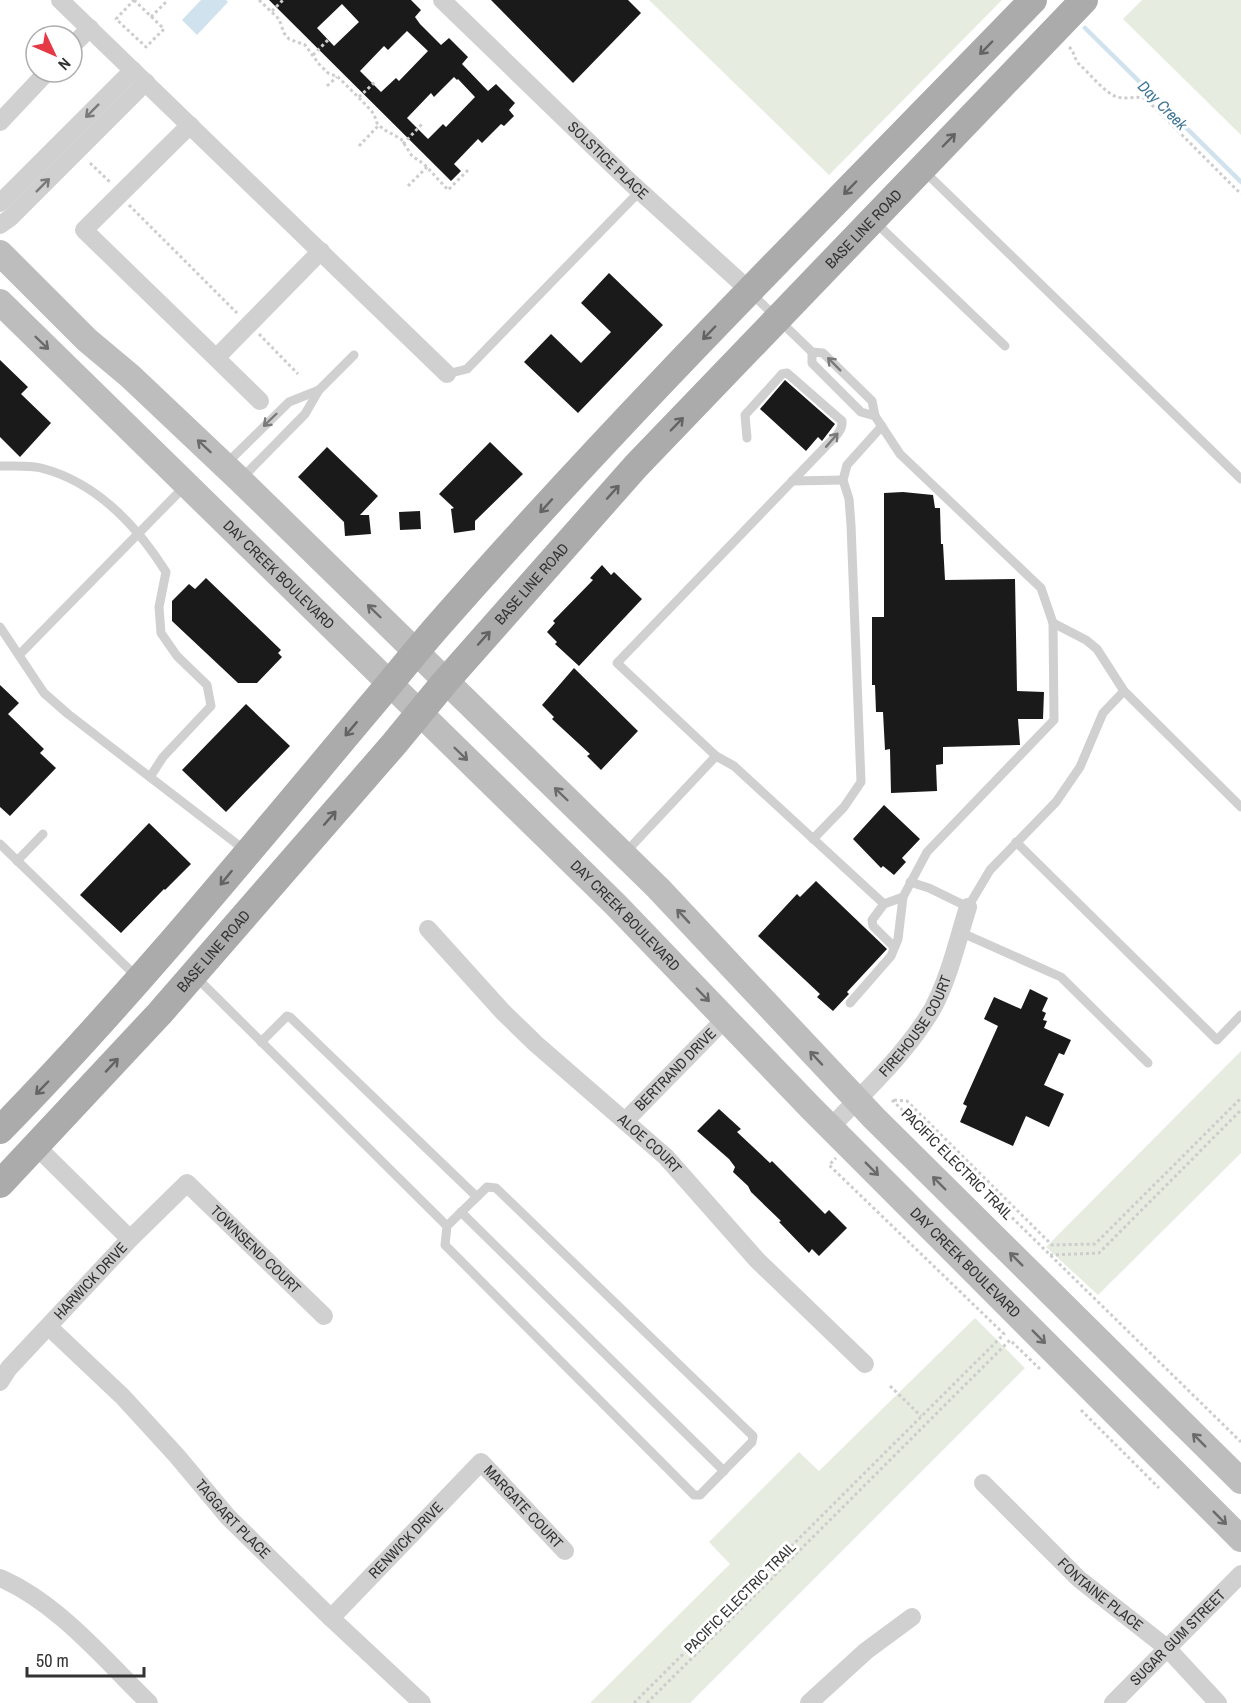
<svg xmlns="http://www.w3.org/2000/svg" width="1241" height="1703" viewBox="0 0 1241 1703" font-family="'Archivo Narrow',sans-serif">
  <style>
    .green { fill: #e6ecdf }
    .water { fill: #cfe2ee }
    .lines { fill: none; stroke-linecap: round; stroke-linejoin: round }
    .stream { stroke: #cfe2ee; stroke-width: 4.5 }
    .building { fill: #1a1a1a; fill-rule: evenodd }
    .path { stroke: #cdcdcd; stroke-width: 3; stroke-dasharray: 3 3; stroke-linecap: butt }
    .lane { stroke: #d0d0d0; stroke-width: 9 }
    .street { stroke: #d0d0d0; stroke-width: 18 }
    .secondary { stroke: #bdbdbd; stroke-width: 26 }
    .primary { stroke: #ababab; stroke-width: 28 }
    .oneway { stroke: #636363 }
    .oneway2 { stroke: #7a7a7a }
    .oneway3 { stroke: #6a6a6a }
    .labels { text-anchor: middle; stroke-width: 6; stroke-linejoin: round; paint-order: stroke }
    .street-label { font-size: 15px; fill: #333; stroke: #fff }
    .water-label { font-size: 16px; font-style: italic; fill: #3f7597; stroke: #fff }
  </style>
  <rect width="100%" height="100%" fill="#fff"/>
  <!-- green -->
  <g class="green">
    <polygon points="649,0 1002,0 829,175"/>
    <polygon points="1142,0 1241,0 1241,135 1123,19"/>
    <polygon points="1241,1051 1241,1153 1098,1295 1046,1247"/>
    <polygon points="975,1318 1025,1368 690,1703 590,1703 730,1564 709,1542 799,1452 819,1471"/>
  </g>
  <!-- water -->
  <polygon class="water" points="201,0 226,0 228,2 197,35 182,20"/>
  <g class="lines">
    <!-- stream -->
    <polyline class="stream" points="1085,28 1241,182"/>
  </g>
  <!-- building -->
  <g class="building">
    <path d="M 269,0 L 411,0 L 421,10 L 415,17 L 420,24 L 441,45 L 449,38 L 468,57 L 462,64 L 488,91 L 496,84 L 515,103 L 509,110 L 514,116 L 504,126 L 501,124 L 482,143 L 478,139 L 454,164 L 461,171 L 451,181 ZM 342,4 L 359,22 L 334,46 L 317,28 ZM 407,31 L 428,51 L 399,81 L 396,78 L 381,92 L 360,71 L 384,46 L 388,50 ZM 454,77 L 457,80 L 458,79 L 475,97 L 446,127 L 443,124 L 428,139 L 407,118 L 431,93 L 434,97 Z"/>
    <polygon points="491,0 628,0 641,13 573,83"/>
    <polygon points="609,273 663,325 578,413 524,362 551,334 581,363 611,332 581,303"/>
    <polygon points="0,360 28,387 21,394 51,423 20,457 0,437"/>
    <polygon points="785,380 835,424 822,441 818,437 806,451 760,409"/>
    <polygon points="490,442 523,474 475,521 475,530 454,533 451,509 454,508 439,494"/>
    <polygon points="327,447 378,496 360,515 369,515 371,534 345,536 344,522 298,477"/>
    <polygon points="903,492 933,495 935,508 940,508 941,544 943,544 945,580 1015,579 1017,691 1044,692 1043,719 1018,719 1020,745 943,747 943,764 936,765 937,791 891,793 890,749 885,750 883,712 876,712 875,685 872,685 872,617 884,617 884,493"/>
    <polygon points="420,511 421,529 400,530 399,512"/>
    <polygon points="602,565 611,575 614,572 642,599 579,666 555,644 557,642 547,632 555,623 553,621 593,580 590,578"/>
    <polygon points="206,578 281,650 278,653 282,657 257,683 238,683 172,621 172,601 189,584 195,589"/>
    <polygon points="574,668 638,731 601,770 587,756 590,754 552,719 554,717 542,705"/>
    <polygon points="0,685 19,703 8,714 44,749 40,753 56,768 10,816 0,807"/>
    <polygon points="246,704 290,746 226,812 182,770"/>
    <polygon points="884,805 920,839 902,858 906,862 894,875 883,866 881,868 853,839"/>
    <polygon points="149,823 191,864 165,890 164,889 121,933 80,895"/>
    <polygon points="816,881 887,949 847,992 849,994 833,1011 817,997 820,994 758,936 797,894 800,897"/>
    <polygon points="1030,989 1048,998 1042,1011 1046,1013 1043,1020 1047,1021 1044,1028 1071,1040 1064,1055 1059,1053 1044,1085 1064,1094 1049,1127 1026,1116 1013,1146 960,1122 967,1106 963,1104 998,1026 984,1019 994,997 1021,1009"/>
    <polygon points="719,1109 741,1129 737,1132 770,1163 772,1161 825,1214 829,1210 847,1228 819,1256 812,1249 809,1253 779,1222 781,1221 751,1192 748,1186 733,1172 735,1167 729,1159 697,1131"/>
  </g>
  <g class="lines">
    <!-- path -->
    <g class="path">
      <polygon points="134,0 164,29 146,47 116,19"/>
      <polyline points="259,0 279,19 284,33 289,39 305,45 319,64 328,73 338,77 367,106 374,114 377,123 383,129 401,139 412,156 424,164 448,190 469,169"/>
      <polyline points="272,11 283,0"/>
      <polyline points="151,17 168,0"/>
      <path d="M 1069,47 C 1075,52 1074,60 1080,65 C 1091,75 1104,92 1117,97 C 1127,100 1137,95 1146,99 L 1241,194"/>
      <polyline points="313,55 330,38"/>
      <polyline points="327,86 337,77"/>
      <polyline points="359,97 375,82"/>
      <polyline points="403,144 422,124"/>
      <polyline points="359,146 379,125"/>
      <polyline points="90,163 111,183"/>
      <polyline points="408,186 427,167"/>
      <polyline points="129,205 237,313"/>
      <polyline points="259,334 298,374"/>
      <polyline points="892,1100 1241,1442"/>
      <polyline points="894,1100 907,1101 1052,1245 1095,1244 1241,1098"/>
      <polyline points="1050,1255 1099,1253 1241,1110"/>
      <polyline points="890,1386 921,1416"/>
      <polyline points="1081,1410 1159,1488"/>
      <polyline points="634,1703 1004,1334 829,1165 836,1158"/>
      <polyline points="647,1703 1010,1340 1042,1371"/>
    </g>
    <!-- lane -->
    <g class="lane">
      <polyline points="923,170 1241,479"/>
      <polyline points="876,223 1005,346"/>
      <polyline points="751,293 812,352 823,353 872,401 875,416 900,454 1041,588 1053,623 1054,720 927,852 903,897 884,904 872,920 873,926 894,947"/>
      <polyline points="812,352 812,363 861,412 875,416"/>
      <polyline points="447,374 467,369 640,191"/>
      <path d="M 747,438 L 745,415 L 782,374 L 787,373 L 842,421 C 843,431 834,438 827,445 L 617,663 L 716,756 L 734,766 L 884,904"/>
      <polyline points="226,464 289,402 319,390"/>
      <path d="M 0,466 C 13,466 29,465 41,468 C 96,482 137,526 166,572 L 159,607 L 161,633 L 177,656 L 207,685 L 211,706 L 163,757 L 150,777"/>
      <polyline points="242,478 305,414 319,390 354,355"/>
      <polyline points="792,481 843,480"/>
      <polyline points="1053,623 1086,640 1097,649 1124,691 1241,807"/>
      <polyline points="0,627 44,693 68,714 246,851"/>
      <polyline points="20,654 184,487"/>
      <polyline points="813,839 844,807 861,782 851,525 849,499 843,480 847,465 882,426"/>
      <polyline points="1016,842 1217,1040 1241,1015"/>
      <polyline points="0,844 138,978"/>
      <polyline points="625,853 716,756"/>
      <polyline points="17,861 43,834"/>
      <polyline points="910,882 929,888 968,907 990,870 1056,802 1080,767 1103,713 1124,691"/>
      <polyline points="960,932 1061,977 1148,1063"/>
      <polyline points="195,976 447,1226 445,1245 694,1495 700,1495 752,1442 753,1436 496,1188 487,1187 447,1226"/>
      <polyline points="850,1003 891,956 898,939 903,897"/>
      <polyline points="261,1042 287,1016 290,1017 477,1197"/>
      <polyline points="461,1212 724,1471"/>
    </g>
    <!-- street -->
    <g class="street">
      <polyline points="60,0 447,374"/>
      <path id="s1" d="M 442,0 L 631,183 L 750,291"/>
      <polyline points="72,46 90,28"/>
      <polyline points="0,122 47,72"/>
      <polyline points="190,125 84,230 216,358 321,251"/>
      <polyline points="0,203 133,70"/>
      <polyline points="0,225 10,218 146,82"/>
      <polyline points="216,358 260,401"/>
      <path id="s2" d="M 428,929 L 503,1012 L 536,1044 L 666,1157 L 757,1260 L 865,1364"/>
      <path id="s3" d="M 625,1121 L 726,1018"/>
      <path id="s4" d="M 830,1128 C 866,1090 907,1053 933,1008 C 949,978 958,939 968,907"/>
      <polyline points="36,1146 130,1239"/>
      <path id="s5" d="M 49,1327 L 123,1397 L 177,1456 L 228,1517 L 331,1618 L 422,1703"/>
      <path id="s6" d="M 0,1382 L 9,1368 L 130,1239 L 187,1183 L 324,1316"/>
      <path id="s7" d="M 983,1483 L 1079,1579 L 1167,1648 L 1218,1703"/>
      <path d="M 0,1578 C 58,1603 104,1659 149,1703"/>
      <path id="s8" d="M 331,1618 L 481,1462 L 565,1551"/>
      <polyline points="809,1703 866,1651 912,1617"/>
      <path id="s9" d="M 1113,1703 L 1241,1574"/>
    </g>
    <!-- secondary -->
    <g class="secondary">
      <polyline points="0,253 87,340 130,376 240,480 658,888 874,1118 1241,1481"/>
      <path id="s10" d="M 0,302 L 616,905 L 811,1108 L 1241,1539"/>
    </g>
    <!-- primary -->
    <g class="primary">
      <path d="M 0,1130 C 131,996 249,851 370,707 C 395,678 418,648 444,619 C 632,405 835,204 1033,0"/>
      <path id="s11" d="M 0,1184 L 160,1013 L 394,744 L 445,682 L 636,466 L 1084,0"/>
    </g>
  </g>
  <!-- one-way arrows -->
  <defs><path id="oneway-shaft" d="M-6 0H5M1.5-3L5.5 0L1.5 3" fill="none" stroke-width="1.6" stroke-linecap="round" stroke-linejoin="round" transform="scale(1.5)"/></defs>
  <g class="oneway">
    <use href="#oneway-shaft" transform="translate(986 48) rotate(134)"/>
    <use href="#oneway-shaft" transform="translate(949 140) rotate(-46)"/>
    <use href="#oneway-shaft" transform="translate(850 188) rotate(134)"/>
    <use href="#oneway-shaft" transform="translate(709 333) rotate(134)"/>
    <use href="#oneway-shaft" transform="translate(677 424) rotate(-46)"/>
    <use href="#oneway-shaft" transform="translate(613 492) rotate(-48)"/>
    <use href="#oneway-shaft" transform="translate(546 506) rotate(132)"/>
    <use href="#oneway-shaft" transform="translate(484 638) rotate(-48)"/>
    <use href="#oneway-shaft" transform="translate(351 729) rotate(130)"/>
    <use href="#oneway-shaft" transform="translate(330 818) rotate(-49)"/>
    <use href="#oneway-shaft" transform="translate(226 878) rotate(129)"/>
    <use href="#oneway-shaft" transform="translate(112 1065) rotate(-47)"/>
    <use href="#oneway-shaft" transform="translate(42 1088) rotate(134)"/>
  </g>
  <g class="oneway2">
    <use href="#oneway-shaft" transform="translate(92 111) rotate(135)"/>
    <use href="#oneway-shaft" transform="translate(43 185) rotate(-45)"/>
    <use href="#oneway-shaft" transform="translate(834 364) rotate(-135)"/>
    <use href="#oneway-shaft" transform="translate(270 420) rotate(136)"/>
    <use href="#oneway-shaft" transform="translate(832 440) rotate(-49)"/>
  </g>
  <g class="oneway3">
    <use href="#oneway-shaft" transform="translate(42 343) rotate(44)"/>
    <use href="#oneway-shaft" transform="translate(204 446) rotate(-137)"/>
    <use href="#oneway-shaft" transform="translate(374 611) rotate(-136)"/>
    <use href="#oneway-shaft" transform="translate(461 754) rotate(44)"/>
    <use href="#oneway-shaft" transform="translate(561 794) rotate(-136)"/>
    <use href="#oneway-shaft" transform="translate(683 916) rotate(-133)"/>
    <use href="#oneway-shaft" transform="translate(703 995) rotate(46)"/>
    <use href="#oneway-shaft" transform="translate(816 1058) rotate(-133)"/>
    <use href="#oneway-shaft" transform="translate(872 1169) rotate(45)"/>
    <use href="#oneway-shaft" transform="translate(939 1183) rotate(-135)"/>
    <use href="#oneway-shaft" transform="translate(1016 1259) rotate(-135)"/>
    <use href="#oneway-shaft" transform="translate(1039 1337) rotate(45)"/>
    <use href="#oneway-shaft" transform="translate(1199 1440) rotate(-135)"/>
    <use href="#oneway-shaft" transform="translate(1220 1518) rotate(45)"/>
  </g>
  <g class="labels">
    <!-- street labels -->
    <g class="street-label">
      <text dy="5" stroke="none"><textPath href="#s1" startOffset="231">SOLSTICE PLACE</textPath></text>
      <text dy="5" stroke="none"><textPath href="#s11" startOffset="1288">BASE LINE ROAD</textPath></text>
      <text dy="5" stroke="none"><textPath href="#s10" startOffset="390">DAY CREEK BOULEVARD</textPath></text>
      <text dy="5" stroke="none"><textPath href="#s11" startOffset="802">BASE LINE ROAD</textPath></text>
      <text dy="5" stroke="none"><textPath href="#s10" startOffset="876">DAY CREEK BOULEVARD</textPath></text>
      <text dy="5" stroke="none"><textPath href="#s11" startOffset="316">BASE LINE ROAD</textPath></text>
      <text dy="5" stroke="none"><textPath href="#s4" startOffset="134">FIREHOUSE COURT</textPath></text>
      <text dy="5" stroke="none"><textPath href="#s3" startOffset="72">BERTRAND DRIVE</textPath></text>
      <text dy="5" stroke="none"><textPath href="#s2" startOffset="309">ALOE COURT</textPath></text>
      <text transform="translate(957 1164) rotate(45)" y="5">PACIFIC ELECTRIC TRAIL</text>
      <text dy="5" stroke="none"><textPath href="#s6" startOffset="369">TOWNSEND COURT</textPath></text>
      <text dy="5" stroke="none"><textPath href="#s10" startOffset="1362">DAY CREEK BOULEVARD</textPath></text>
      <text dy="5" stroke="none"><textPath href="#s6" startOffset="136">HARWICK DRIVE</textPath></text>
      <text dy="5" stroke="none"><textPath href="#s8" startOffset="278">MARGATE COURT</textPath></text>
      <text dy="5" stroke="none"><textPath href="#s5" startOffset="266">TAGGART PLACE</textPath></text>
      <text dy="5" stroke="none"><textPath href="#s8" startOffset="108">RENWICK DRIVE</textPath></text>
      <text dy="5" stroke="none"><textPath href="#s7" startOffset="162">FONTAINE PLACE</textPath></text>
      <text transform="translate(740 1598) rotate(-45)" y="5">PACIFIC ELECTRIC TRAIL</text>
      <text dy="5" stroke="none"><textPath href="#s9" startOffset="92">SUGAR GUM STREET</textPath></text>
    </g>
    <!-- water labels -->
    <g class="water-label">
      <text transform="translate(1163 105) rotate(45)" y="6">Day Creek</text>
    </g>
  </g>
  <!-- north arrow -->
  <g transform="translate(54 54) rotate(134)"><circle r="28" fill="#ffffff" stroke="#adadad" stroke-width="1.5"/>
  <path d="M0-4.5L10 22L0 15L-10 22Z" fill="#e63946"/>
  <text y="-9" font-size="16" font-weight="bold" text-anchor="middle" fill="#333333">N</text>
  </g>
  <!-- scale -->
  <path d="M27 1667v9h117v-9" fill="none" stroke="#333333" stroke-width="3"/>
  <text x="36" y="1667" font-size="18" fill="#333333" stroke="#ffffff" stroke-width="4.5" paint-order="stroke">50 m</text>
</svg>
